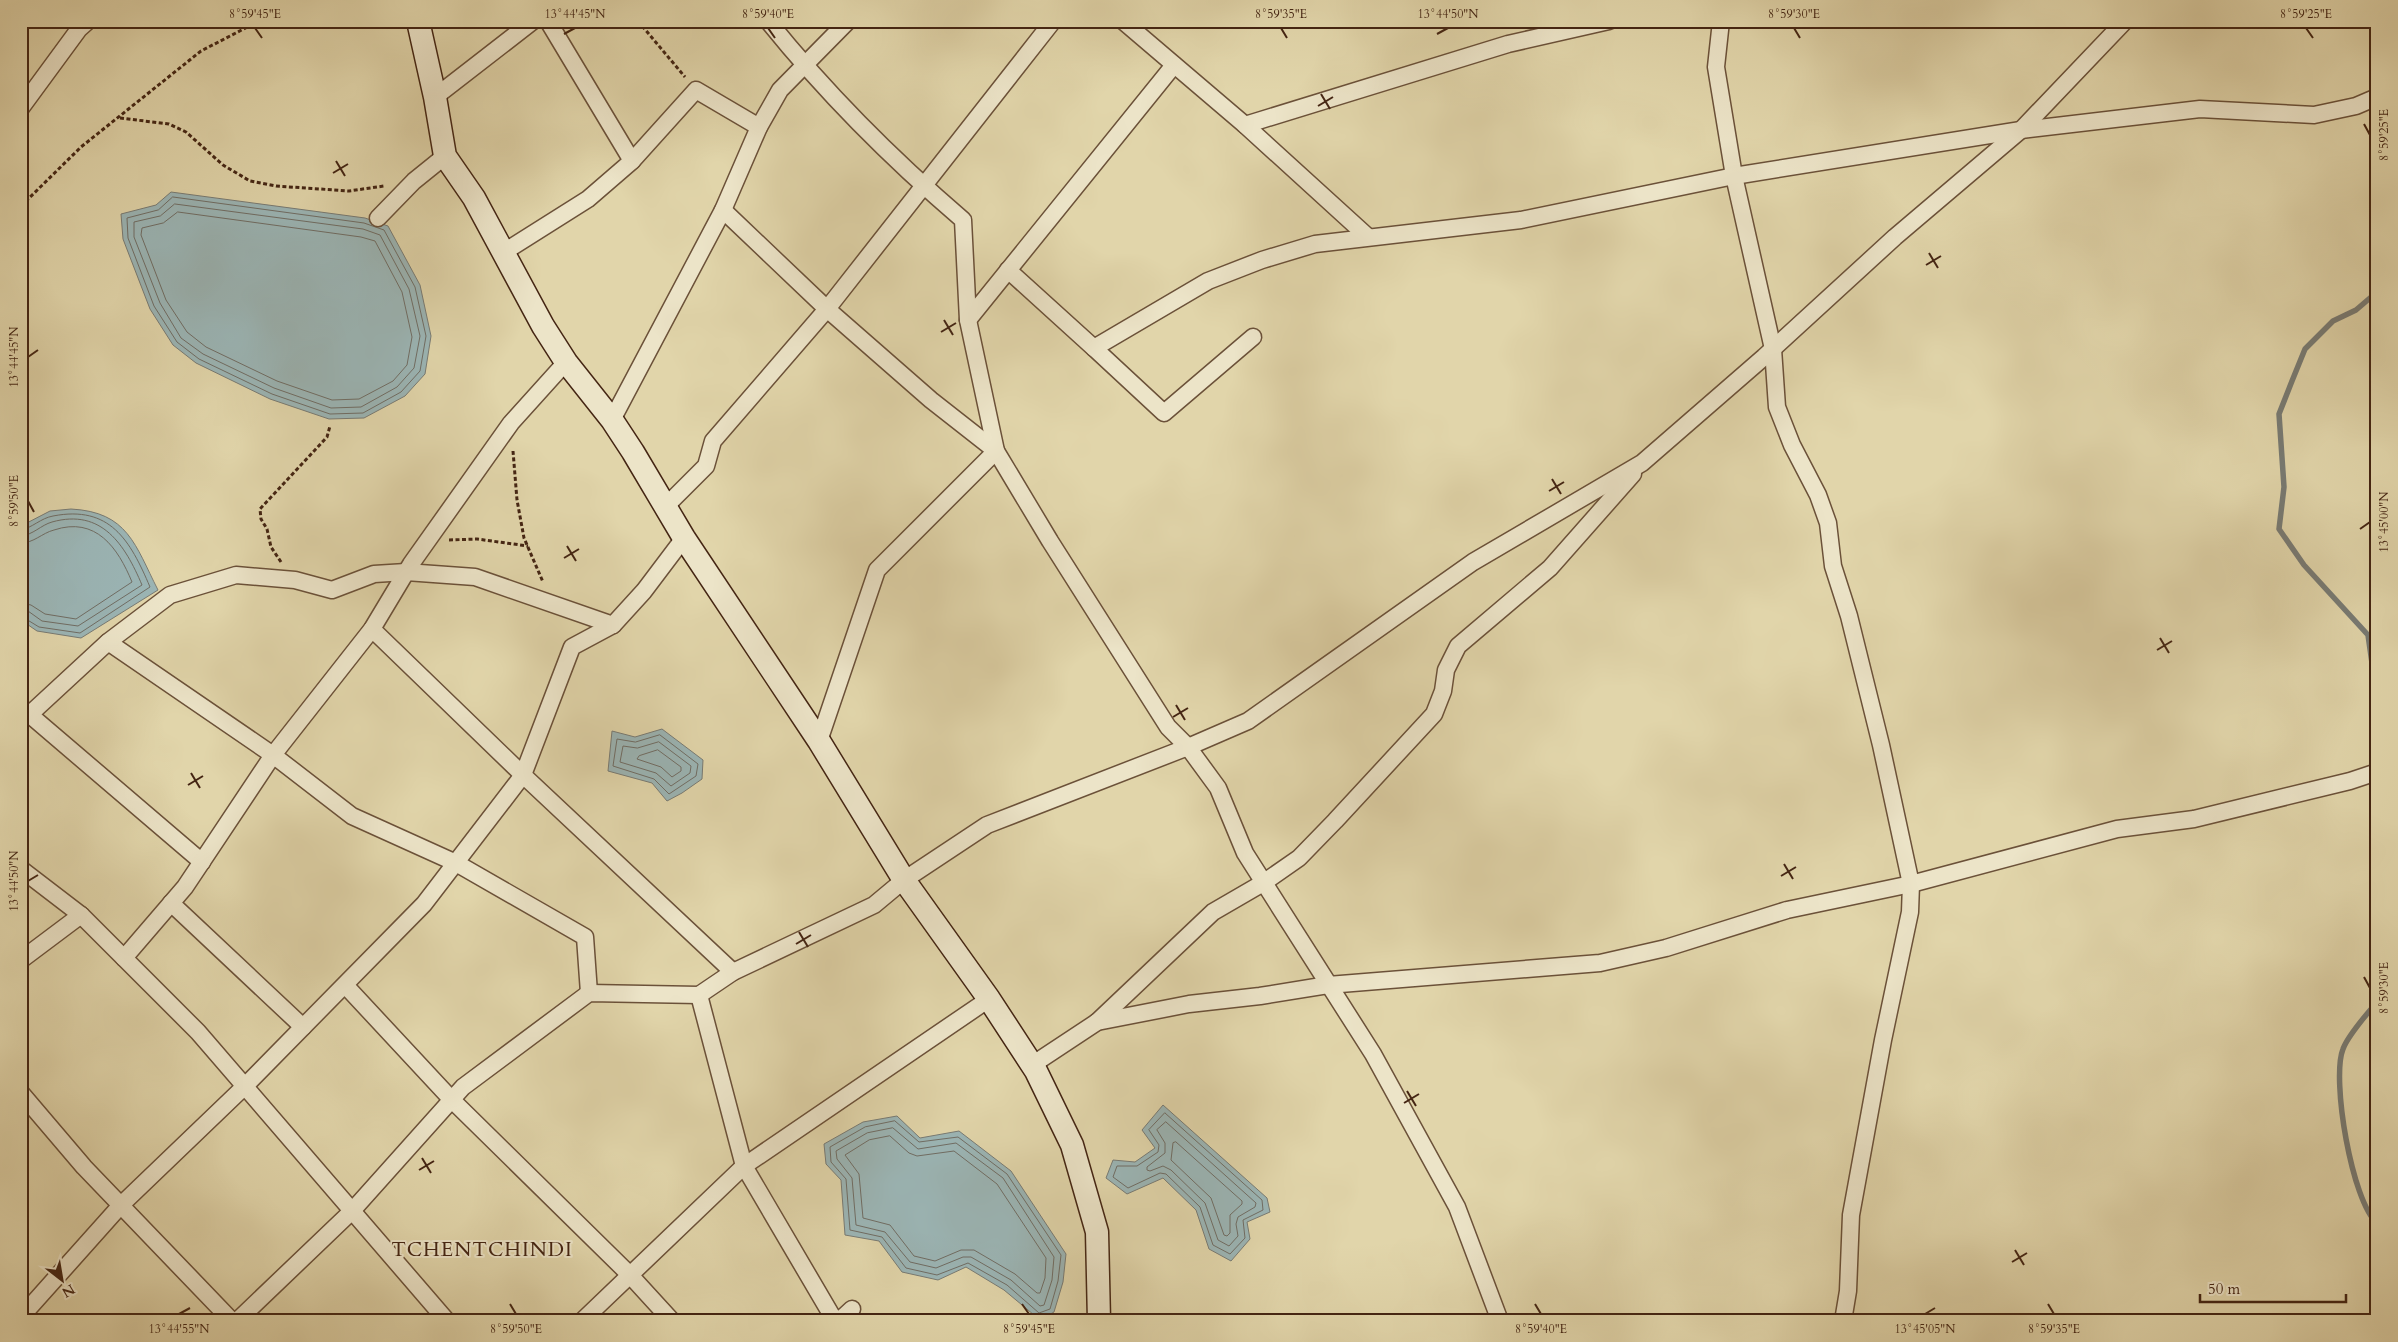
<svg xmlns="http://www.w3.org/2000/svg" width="2398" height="1342" viewBox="0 0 2398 1342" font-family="Cardo,serif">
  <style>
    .water { fill: #9bb5b5; stroke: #787b74 }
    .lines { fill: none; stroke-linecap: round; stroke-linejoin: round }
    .shore { stroke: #706d64; stroke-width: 1 }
    .stream { stroke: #787b74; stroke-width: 5.5 }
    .street-casing { stroke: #6b5139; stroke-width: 19 }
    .secondary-casing { stroke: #442513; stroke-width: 25 }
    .path { stroke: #442513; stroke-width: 3; stroke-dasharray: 4 2.5; stroke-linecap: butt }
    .street { stroke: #ece4c8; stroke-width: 16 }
    .secondary { stroke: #ece4c8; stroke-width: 22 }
    .ticks { fill: none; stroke: #442513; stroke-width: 2 }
    .labels { text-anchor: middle; stroke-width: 4; stroke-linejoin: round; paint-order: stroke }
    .quarter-label { font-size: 20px; letter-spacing: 1px; fill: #442513; stroke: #ece4c8 }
    .neatline { fill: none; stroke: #442513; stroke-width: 2 }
    .ticks-label { font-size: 12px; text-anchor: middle; fill: #442513 }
  </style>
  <rect width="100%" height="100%" fill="#e1d5aa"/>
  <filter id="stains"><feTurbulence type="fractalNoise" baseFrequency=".004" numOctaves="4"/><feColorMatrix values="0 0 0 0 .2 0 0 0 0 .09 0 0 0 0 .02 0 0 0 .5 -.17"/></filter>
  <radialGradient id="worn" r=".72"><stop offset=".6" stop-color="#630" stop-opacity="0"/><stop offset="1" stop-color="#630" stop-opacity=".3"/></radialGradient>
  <!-- water -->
  <g class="water">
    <polygon points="171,192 365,218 388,226 420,285 431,336 425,374 405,396 364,418 329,419 270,399 196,363 173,345 150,309 123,239 121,214 156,205"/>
    <path d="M 71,509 C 128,512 135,545 158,590 L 81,638 L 37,631 L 21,620 L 21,526 L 50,511 Z"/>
    <polygon points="662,729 703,760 702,779 682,793 667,801 652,783 608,771 612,731 635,737"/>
    <polygon points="1163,1105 1267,1198 1270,1212 1247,1222 1250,1239 1231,1261 1209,1249 1196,1210 1163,1178 1127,1194 1106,1178 1113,1160 1135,1162 1155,1148 1142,1130"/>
    <polygon points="897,1116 920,1138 959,1131 1011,1171 1066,1254 1063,1282 1054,1312 1040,1320 1004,1290 966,1267 938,1280 902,1272 879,1241 845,1235 841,1180 826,1164 824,1144 863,1122"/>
  </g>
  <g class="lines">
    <!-- shore -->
    <g class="shore">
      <polygon points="173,197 364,223 384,230 415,287 426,336 420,371 401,392 363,413 330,414 272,394 199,359 177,342 154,306 128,238 127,218 158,210"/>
      <polygon points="175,204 363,229 380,235 409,289 420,336 414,368 397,387 361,407 331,408 274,388 203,354 181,338 160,303 134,237 134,222 160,216"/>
      <polygon points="178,212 361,237 375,241 402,292 412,337 407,365 393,381 359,399 332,400 277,381 206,347 187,332 166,300 141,235 142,228 163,223"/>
      <path d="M 21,530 C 32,528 41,518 53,516 C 110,505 130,540 150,587 L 80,633 L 39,627 L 21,616"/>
      <path d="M 21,536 C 33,535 41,525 52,522 C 102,508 125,545 142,585 L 78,626 L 42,621 L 28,611 L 21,610"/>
      <path d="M 21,543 C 34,543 42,533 54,530 C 96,516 118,548 132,582 L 76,619 L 45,614 L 31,605 L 21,603"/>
      <polygon points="660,735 698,764 696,776 669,794 654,779 613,766 617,739 635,742"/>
      <polygon points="659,742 691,766 690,773 671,786 656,773 620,762 623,746 637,748"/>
      <polygon points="658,750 681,767 681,771 672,777 661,767 637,759 639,756"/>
      <polygon points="1165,1113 1262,1200 1263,1210 1243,1220 1245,1238 1230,1254 1213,1245 1200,1207 1166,1174 1160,1173 1128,1188 1113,1177 1117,1166 1137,1166 1158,1152 1159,1145 1149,1130"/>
      <polygon points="895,1121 919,1142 958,1137 1007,1174 1061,1255 1058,1281 1050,1309 1039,1313 1007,1285 968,1263 937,1275 906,1268 882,1237 850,1230 846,1179 831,1162 830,1147 865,1127"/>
      <polygon points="1166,1122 1256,1203 1255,1207 1238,1217 1236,1224 1238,1236 1229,1246 1218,1240 1205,1203 1171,1170 1163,1166 1150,1171 1147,1170 1147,1167 1165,1153 1165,1143 1157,1130"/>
      <polygon points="893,1128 918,1149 956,1143 1003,1178 1054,1257 1052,1280 1044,1305 1040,1306 1011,1280 971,1257 963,1257 936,1268 910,1262 885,1232 856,1225 852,1178 837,1159 836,1151 867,1133"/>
      <polygon points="890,1136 909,1153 917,1156 954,1151 997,1184 1046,1258 1045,1278 1040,1293 1037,1293 1015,1274 974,1250 961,1250 935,1261 914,1256 890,1225 863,1218 859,1174 845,1155 869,1140"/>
      <polygon points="1176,1142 1242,1201 1242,1204 1230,1215 1230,1233 1227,1236 1224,1235 1211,1198 1171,1160 1173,1143"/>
    </g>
    <!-- stream -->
    <g class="stream">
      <polyline points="2377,292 2356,310 2333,321 2305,349 2292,381 2279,414 2284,487 2279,529 2304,565 2368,635 2373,670 2377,679"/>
      <path d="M 2377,1002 C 2367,1014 2348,1035 2343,1049 C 2331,1079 2352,1202 2377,1223"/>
    </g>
    <!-- street casing -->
    <g class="street-casing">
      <g id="street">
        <path d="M 768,21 C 826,93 893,160 963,220 L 968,320 L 996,451 L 877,570 L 819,741"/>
        <polyline points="1123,21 1245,125 1368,237"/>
        <polyline points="1721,21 1716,67 1734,176 1773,349 1777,407 1792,445 1818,495 1828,523 1833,566 1849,616 1881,745 1911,884 1910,912 1883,1040 1851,1215 1848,1291 1843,1321"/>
        <polyline points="435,97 533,21"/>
        <polyline points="21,108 79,29 88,21"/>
        <polyline points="1245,125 1508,44 1609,21"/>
        <polyline points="632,161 696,90 759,127"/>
        <polyline points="723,210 827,309 931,400 996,451 1050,541 1168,727 1188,747 1218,788 1245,853 1373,1054 1457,1207 1500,1321"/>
        <polyline points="378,218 414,181 445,156"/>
        <polyline points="504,252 588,199 632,161 548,21"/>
        <polyline points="1008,270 1094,348 1208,281 1262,260 1315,244 1521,220 1734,176 2021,130 2200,109 2314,115 2356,106 2377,97"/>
        <polyline points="968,320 1174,65"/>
        <polyline points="1094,348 1164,413 1253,337"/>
        <polyline points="612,420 723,210 759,127 780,90 848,21"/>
        <polyline points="665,507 706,466 713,441 827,309 1053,21"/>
        <polyline points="372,629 523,775 733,972"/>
        <polyline points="108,642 273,755 352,816 456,863 585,937 589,993"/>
        <polyline points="23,709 202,862"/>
        <polyline points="29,715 108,642 170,595 236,575 295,580 332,590 374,574 406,572 475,577 613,625 644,591 684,538"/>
        <polyline points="21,869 81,915 198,1032 447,1321"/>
        <polyline points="171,903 303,1027"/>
        <polyline points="124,958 185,887 273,755 372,629 411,564 511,423 566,362"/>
        <polyline points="21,960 81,915"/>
        <polyline points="345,985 452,1100 630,1275 672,1321"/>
        <polyline points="699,995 744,1166 835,1321"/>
        <polyline points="1097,1022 1213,912 1263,883 1299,858 1335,821 1434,714 1443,691 1446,670 1458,646 1550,568 1633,474"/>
        <polyline points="1032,1065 1097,1022 1189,1004 1260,996 1328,985 1600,963 1666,948 1787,910 1911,884 2117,829 2194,819 2350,781 2377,772"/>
        <polyline points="21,1093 84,1167 232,1321"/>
        <polyline points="21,1317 121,1205 245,1086 424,904 523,775 572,647 613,625"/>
        <polyline points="237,1321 352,1211 463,1087 589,993 699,995 733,972 874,905 904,880 987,825 1188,747 1248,721 1473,562 1642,463 1764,357 1895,237 2021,130 2125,21"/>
        <polyline points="582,1321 744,1166 989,999"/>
        <polyline points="839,1321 852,1309"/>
      </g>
    </g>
    <!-- secondary casing -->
    <g class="secondary-casing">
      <polyline id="secondary" points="418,21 435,97 445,156 474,198 543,326 566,362 612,420 633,452 684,538 819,741 904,880 989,999 1036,1071 1072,1145 1097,1232 1099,1321"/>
    </g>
    <!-- path -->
    <g class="path">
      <polyline points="638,21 685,77"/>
      <polyline points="120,118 169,124 186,132 223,165 250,181 276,186 349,191 384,186"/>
      <polyline points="21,206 81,147 201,51 259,21"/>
      <polyline points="513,451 517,500 524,538 543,582"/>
      <polyline points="449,540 477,539 528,546"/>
      <polyline points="281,562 271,547 267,529 261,519 260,509 327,437 330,426"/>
    </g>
    <!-- street -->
    <use href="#street" class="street"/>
    <!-- secondary -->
    <use href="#secondary" class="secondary"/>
  </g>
  <!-- ticks -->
  <path class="ticks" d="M 255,28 L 262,38M 768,28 L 775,38M 1281,28 L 1287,38M 1794,28 L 1800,38M 2306,28 L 2313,38M 564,34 L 575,28M 1437,34 L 1448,28M 1321,94 L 1330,109M 1318,106 L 1333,97M 2364,124 L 2370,135M 336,161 L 345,176M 333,173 L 348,164M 1929,253 L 1938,268M 1926,265 L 1941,256M 944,320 L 953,335M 941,332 L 956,323M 28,357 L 38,350M 1552,479 L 1561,494M 1549,491 L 1564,482M 28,501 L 34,512M 2360,529 L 2370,522M 567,546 L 576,561M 564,558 L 579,549M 2160,638 L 2169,653M 2157,650 L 2172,641M 1176,705 L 1185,720M 1173,717 L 1188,708M 191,773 L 200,788M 188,785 L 203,776M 1784,864 L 1793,879M 1781,876 L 1796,867M 28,881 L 38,875M 799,932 L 808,947M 796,944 L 811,935M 2364,977 L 2370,988M 1407,1091 L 1416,1106M 1404,1103 L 1419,1094M 422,1158 L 431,1173M 419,1170 L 434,1161M 2015,1250 L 2024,1265M 2012,1262 L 2027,1253M 510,1304 L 516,1314M 1022,1304 L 1029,1314M 1535,1304 L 1541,1314M 2048,1304 L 2054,1314M 179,1314 L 190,1308M 1925,1314 L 1935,1308"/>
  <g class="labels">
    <!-- quarter labels -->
    <g class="quarter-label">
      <text x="482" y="1256">TCHENTCHINDI</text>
    </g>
  </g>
  <!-- margin -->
  <rect width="2398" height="1342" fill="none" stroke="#e1d5aa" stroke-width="55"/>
  <!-- north arrow -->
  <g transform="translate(62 1280) rotate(149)" stroke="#ece4c8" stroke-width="4" paint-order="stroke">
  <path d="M0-4L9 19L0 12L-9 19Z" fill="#442513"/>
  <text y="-8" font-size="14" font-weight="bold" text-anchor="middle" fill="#442513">N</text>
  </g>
  <!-- scale -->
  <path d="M2200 1294v8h146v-8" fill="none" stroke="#442513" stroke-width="2.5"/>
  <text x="2208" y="1294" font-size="15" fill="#442513" stroke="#ece4c8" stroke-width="4" paint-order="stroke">50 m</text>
  <rect x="28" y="28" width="2342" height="1286" class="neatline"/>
  <g class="ticks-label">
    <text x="255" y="18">8°59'45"E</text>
    <text x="575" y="18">13°44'45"N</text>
    <text x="768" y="18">8°59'40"E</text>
    <text x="1281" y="18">8°59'35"E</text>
    <text x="1448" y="18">13°44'50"N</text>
    <text x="1794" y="18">8°59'30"E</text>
    <text x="2306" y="18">8°59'25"E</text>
    <text transform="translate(2384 135) rotate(-90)" y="4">8°59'25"E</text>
    <text transform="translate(14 357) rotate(-90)" y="4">13°44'45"N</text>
    <text transform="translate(14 501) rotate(-90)" y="4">8°59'50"E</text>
    <text transform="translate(2384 522) rotate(-90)" y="4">13°45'00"N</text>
    <text transform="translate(14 881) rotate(-90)" y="4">13°44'50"N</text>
    <text transform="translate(2384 988) rotate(-90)" y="4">8°59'30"E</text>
    <text x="179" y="1333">13°44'55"N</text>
    <text x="516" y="1333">8°59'50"E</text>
    <text x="1029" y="1333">8°59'45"E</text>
    <text x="1541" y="1333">8°59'40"E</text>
    <text x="1925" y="1333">13°45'05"N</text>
    <text x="2054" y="1333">8°59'35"E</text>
  </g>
  <rect width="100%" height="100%" filter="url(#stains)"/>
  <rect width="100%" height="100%" fill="url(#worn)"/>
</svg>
